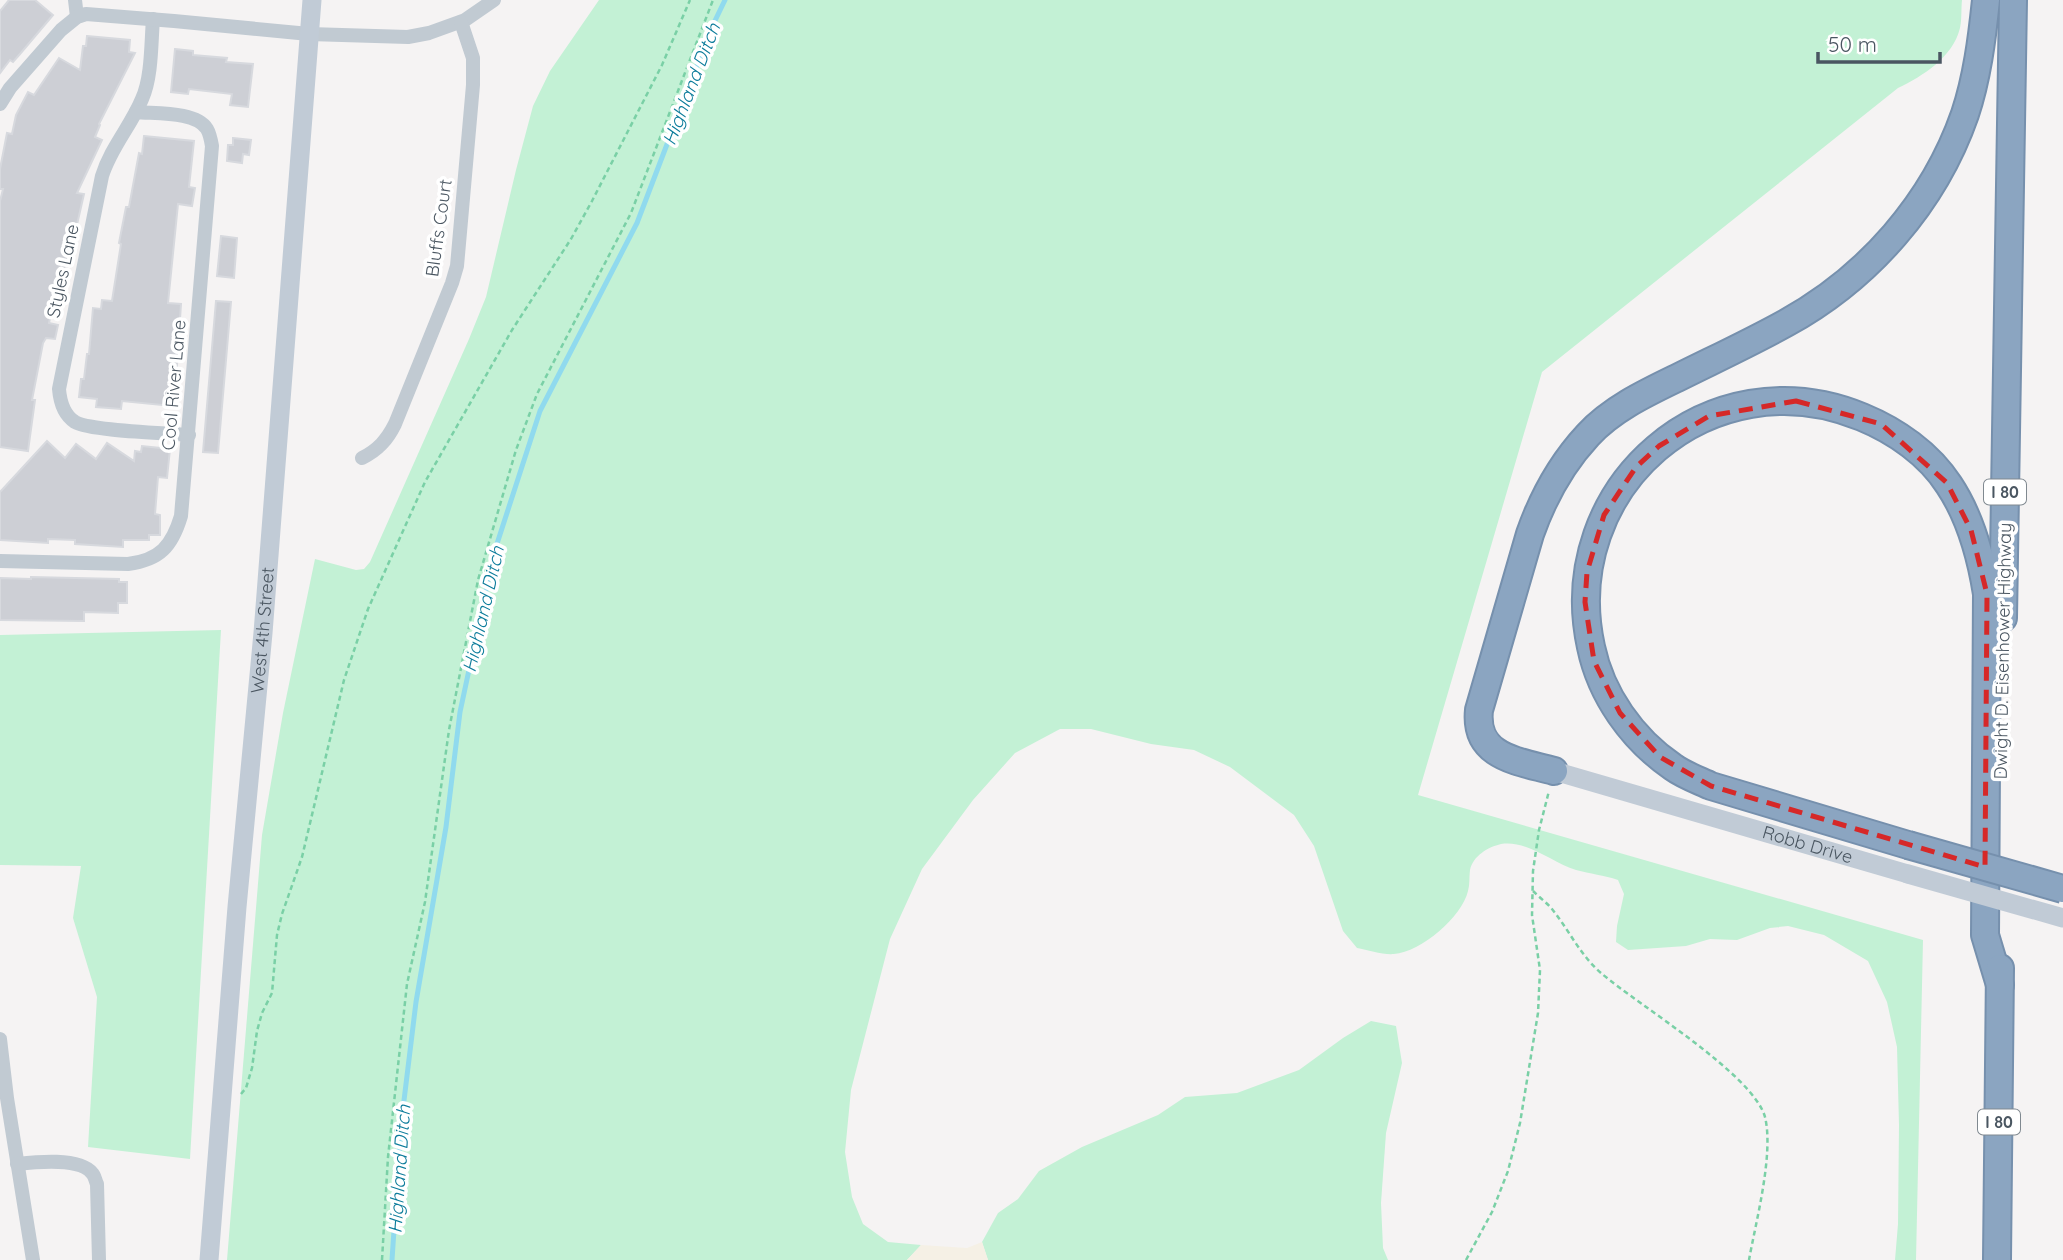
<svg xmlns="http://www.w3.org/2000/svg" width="2063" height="1260" viewBox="0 0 2063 1260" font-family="Quicksand,sans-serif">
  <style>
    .green { fill: #c3f1d5 }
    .sand { fill: #f5f0e5 }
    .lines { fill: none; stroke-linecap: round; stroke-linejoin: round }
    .stream { stroke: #90daee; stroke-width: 5 }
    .building { fill: #cdcfd5; stroke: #d7d9de; stroke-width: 2 }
    .highway-casing { stroke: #7690ad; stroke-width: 30 }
    .path { stroke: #7ad0a6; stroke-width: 2.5; stroke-dasharray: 5 3.5; stroke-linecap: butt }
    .street { stroke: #c1cad2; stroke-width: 14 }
    .secondary { stroke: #c1cbd6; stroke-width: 19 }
    .highway { stroke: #8ba5c1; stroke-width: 26 }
    .highway-bridge-casing { stroke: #7690ad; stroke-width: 30; stroke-linecap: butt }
    .secondary-bridge { stroke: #c1cbd6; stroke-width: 19 }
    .highway-bridge { stroke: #8ba5c1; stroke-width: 26 }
    .marked { fill: none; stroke: #d62828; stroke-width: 5; stroke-dasharray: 14 9; stroke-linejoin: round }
    .labels { text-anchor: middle; stroke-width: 7; stroke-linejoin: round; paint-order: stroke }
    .shield { fill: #fff; stroke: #808990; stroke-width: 2 }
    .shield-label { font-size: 16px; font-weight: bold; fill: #4a5661 }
    .street-label { font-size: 18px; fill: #4a5661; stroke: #fff }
    .water-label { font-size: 19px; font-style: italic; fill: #0c7c9b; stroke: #fff }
  </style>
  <rect width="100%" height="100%" fill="#f5f3f3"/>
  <!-- green -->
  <g class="green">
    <path d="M 599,0 L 1962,0 C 1961,9 1962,19 1960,28 C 1953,57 1923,76 1898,88 L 1542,372 L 1418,795 L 1923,940 L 1916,1260 L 1895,1260 L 1898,1224 L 1899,1125 L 1897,1047 L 1887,1002 L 1868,961 L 1824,935 L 1788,926 L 1770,928 L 1737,940 L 1710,939 L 1686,946 L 1628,950 L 1616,942 L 1617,926 L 1624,894 L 1618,880 C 1604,875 1590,874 1576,870 C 1552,863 1528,840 1501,844 C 1488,847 1473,856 1470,870 C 1469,877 1470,884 1468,891 C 1462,917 1421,952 1394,954 C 1383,955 1368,950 1357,948 L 1343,931 L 1314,846 L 1294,815 L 1230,767 L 1194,750 L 1151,744 L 1091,729 L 1060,729 L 1015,753 L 973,800 L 922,869 L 890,939 L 851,1090 L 845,1152 L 852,1197 L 863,1224 L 888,1242 L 921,1245 L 907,1260 L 227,1260 L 262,835 L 283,713 L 315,559 L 356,570 L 364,569 L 370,562 L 469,339 L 486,297 L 516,170 L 533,106 L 550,71 Z"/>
    <polygon points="221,630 190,1159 88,1147 97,997 73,918 81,866 0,865 0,635"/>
    <polygon points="1371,1021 1396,1026 1402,1063 1386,1133 1381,1203 1383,1248 1388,1260 988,1260 982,1242 998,1213 1018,1199 1039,1171 1082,1147 1158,1115 1185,1097 1237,1093 1299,1070 1343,1038"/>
  </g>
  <!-- sand -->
  <polygon class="sand" points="982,1242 988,1260 907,1260 921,1245 967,1248"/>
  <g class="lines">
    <!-- stream -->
    <polyline class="stream" points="392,1260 401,1125 416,1002 446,827 460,712 494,553 540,411 637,223 711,29 725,0"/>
  </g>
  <!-- building -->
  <g class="building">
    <polygon points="9,0 35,0 53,15 20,54 13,62 10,60 0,73 0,11"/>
    <polygon points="87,36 130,40 129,52 135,53 99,124 100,125 95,137 102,140 77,193 84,194 65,277 59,276 49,323 58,325 55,339 46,338 43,343 32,400 35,400 28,451 0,447 0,201 3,189 0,189 0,169 7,133 12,134 16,115 28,92 34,95 59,58 80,70 83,46 86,46"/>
    <polygon points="175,49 193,51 193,55 227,58 226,62 253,64 248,107 230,105 232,94 189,89 188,94 171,92"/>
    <polygon points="144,136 194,141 189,187 195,188 192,206 178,204 168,303 181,304 175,395 173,395 172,406 122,401 121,409 96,407 97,399 79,397 81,379 84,379 87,354 89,354 93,308 101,309 102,300 112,301 121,244 119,243 126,207 129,207 139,153 142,154"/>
    <polygon points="233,138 251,140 249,155 243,154 242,163 227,161 228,145 233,145"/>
    <polygon points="221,236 237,238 234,278 217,276"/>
    <polygon points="216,301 231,302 218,453 203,452"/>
    <polygon points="47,441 65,458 76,444 96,459 107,443 134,461 135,451 141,452 142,446 170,449 167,478 158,477 155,514 160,515 160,535 149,535 149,540 123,540 123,547 75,544 75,540 48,539 48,543 0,540 0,492"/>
    <polygon points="31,577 119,579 119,582 127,582 127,603 118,603 118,613 84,612 84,621 0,620 0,578 31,579"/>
  </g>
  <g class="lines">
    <!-- highway casing -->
    <g class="highway-casing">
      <g id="highway">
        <polyline points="2003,618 2013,0"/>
        <path d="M 1554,771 C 1519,761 1474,758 1479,710 L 1530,534 C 1543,497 1561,464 1588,435 C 1612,409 1646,393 1677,378 C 1713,360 1750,343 1786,323 C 1868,278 1934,203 1965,114 C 1977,78 1982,39 1986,0"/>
        <path d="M 1908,845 L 1711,786 C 1698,780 1684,775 1673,767 C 1632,739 1601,695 1591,647 C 1556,487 1710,354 1862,417 C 1896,431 1929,454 1949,485 C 1971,518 1981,556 1987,594 L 1985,935 L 2000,985"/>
        <polyline points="1997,1260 2000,968"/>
      </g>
    </g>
    <!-- path -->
    <g class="path">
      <path d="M 1533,891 C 1539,897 1547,903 1552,909 C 1569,930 1580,955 1601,973 C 1638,1005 1753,1074 1765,1117 C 1774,1154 1756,1221 1749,1260"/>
      <polyline points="241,1094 246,1088 252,1068 257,1031 262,1013 272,993 277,935 282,914 302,857 344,680 368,609 425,482 512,330 571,239 592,201 662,65 690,0"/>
      <polyline points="382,1260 388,1157 407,984 425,902 449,730 478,580 516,450 537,394 631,213 713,0"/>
      <polyline points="1466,1260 1492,1212 1508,1171 1520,1123 1538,1013 1540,970 1532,915 1533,871 1539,830 1549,791"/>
    </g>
    <!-- street -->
    <g class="street">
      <polyline points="75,0 77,17"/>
      <path d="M 153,19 C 151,43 152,77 142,99 C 131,126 111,147 102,176 L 59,389 C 60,401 64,415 75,422 C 90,431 167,433 189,435"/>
      <polyline points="0,104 10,88 61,30 77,17 86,14 174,21 309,34 408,37 429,33 465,20 494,0"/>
      <path d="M 362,458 C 378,450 387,440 395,424 L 452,283 L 457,266 L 473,85 L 473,58 L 461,22"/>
      <path d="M 0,561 L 128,564 C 160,560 172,546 181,516 L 212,146 C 211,140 210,134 207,129 C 196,111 155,114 136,112"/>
      <polyline points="0,1039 7,1098 33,1260"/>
      <path d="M 17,1164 C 35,1162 79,1157 92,1173 C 95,1176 95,1180 97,1184 L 99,1260"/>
    </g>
    <!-- secondary -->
    <g class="secondary">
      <path id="s1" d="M 1554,771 L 1908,874"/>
      <path id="s2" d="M 209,1260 L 237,907 L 263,633 L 312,0"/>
    </g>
    <!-- highway -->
    <use href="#highway" class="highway"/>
    <!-- highway-bridge casing -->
    <g class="highway-bridge-casing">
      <polyline id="highway-bridge" points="1908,845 2063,889"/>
    </g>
    <!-- secondary-bridge -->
    <polyline class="secondary-bridge" points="1908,874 2063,918"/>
    <!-- highway-bridge -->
    <use href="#highway-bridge" class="highway-bridge"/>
  </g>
  <!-- marked area -->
  <path class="marked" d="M 1796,401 L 1881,424 L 1947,483 L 1971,530 L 1987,594 L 1985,867 L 1711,786 L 1660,757 L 1620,713 L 1594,661 L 1585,602 L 1587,572 L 1604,515 L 1636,467 L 1659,446 L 1709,416 Z"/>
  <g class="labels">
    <!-- shield labels -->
    <g class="shield">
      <rect x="1984" y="479.5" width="42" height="25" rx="5"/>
      <rect x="1978" y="1109.5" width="42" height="25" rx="5"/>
    </g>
    <g class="shield-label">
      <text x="2005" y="498">I 80</text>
      <text x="1999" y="1128">I 80</text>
    </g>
    <!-- street labels -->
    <g class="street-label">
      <text transform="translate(439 228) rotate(-82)" y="6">Bluffs Court</text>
      <text transform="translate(63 271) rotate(-78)" y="6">Styles Lane</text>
      <text transform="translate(174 385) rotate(-85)" y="6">Cool River Lane</text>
      <text dy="6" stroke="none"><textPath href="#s2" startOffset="632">West 4th Street</textPath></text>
      <text transform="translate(2003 651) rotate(-89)" y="6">Dwight D. Eisenhower Highway</text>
      <text dy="6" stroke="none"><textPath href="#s1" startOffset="264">Robb Drive</textPath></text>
    </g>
    <!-- water labels -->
    <g class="water-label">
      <text transform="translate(691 84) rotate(-69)" y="7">Highland Ditch</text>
      <text transform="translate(483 609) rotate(-77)" y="7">Highland Ditch</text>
      <text transform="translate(399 1169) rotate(-86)" y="7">Highland Ditch</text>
    </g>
  </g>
  <!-- scale -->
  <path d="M1818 52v10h122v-10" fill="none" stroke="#4a5661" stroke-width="3.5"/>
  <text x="1828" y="52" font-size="21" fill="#4a5661" stroke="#ffffff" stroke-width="5" paint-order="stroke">50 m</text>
</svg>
